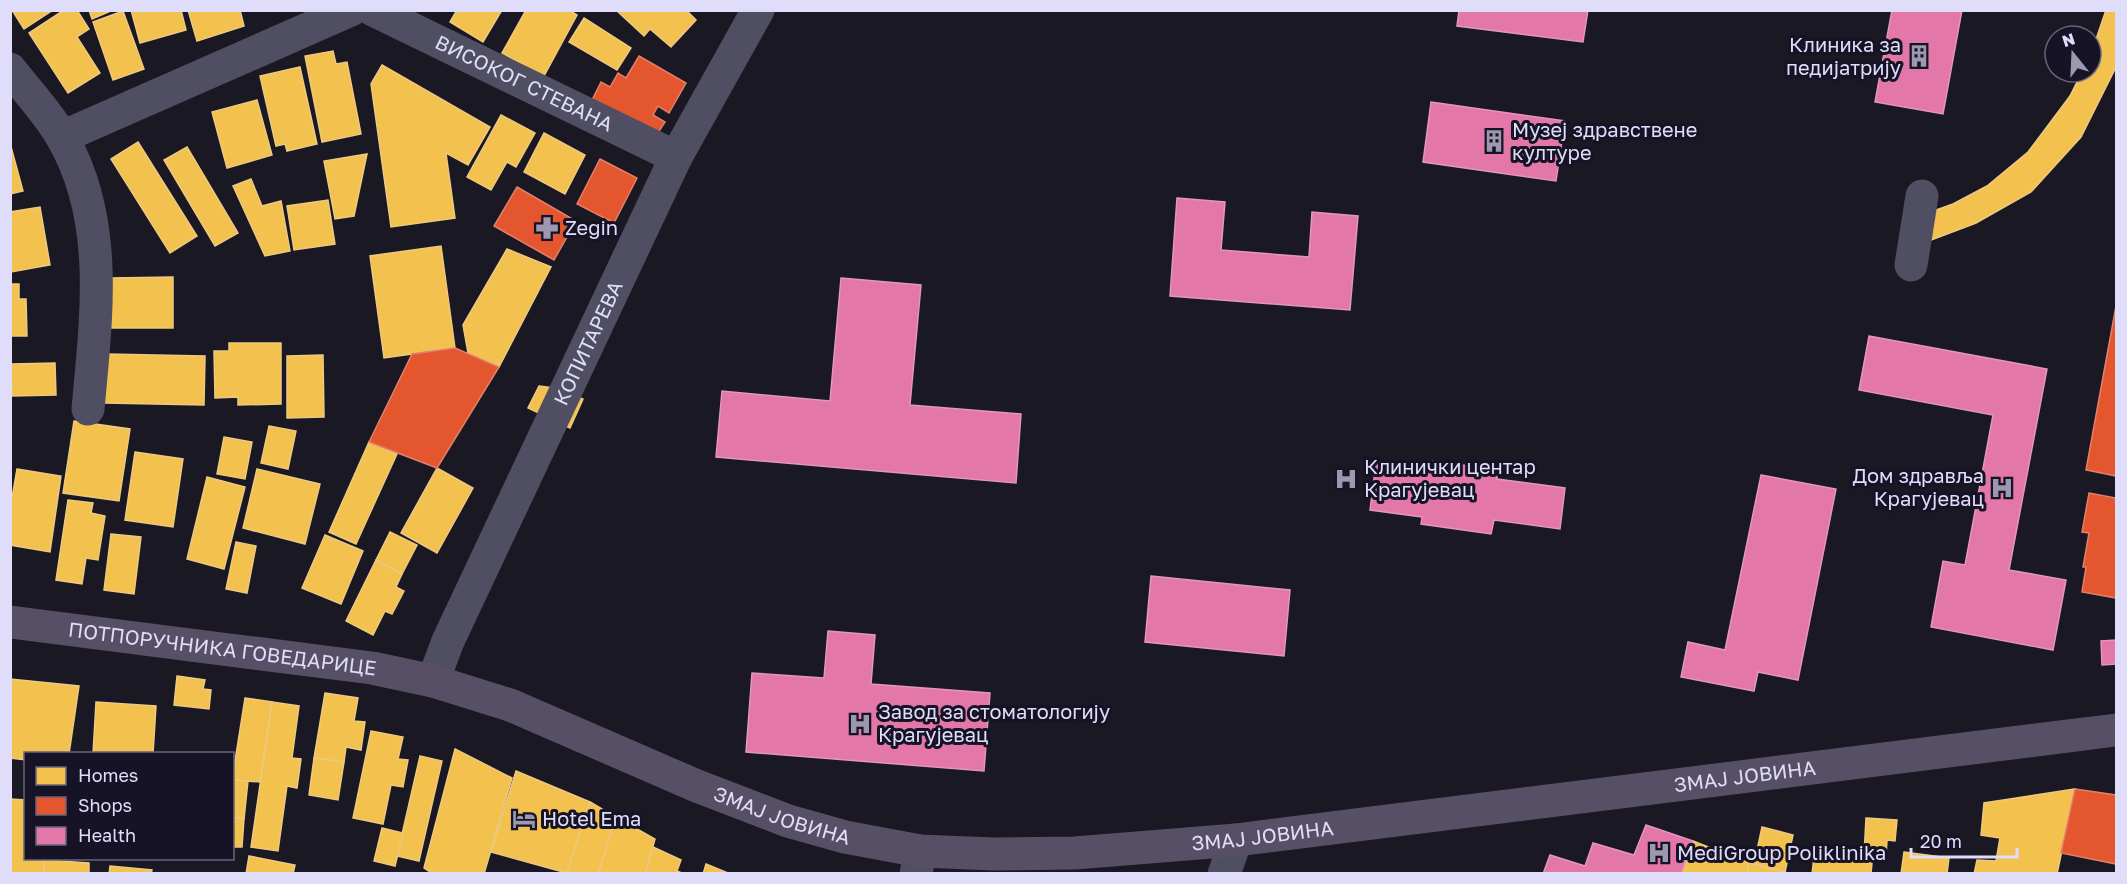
<svg xmlns="http://www.w3.org/2000/svg" width="2127" height="884" viewBox="0 0 2127 884" font-family="'Golos Text',sans-serif">
  <style>
    .homes { fill: #f2c14e; stroke: #edc982; stroke-width: 1.5 }
    .shops { fill: #e4572e; stroke: #e37f6c; stroke-width: 1.5 }
    .health { fill: #e377a8; stroke: #e296c1; stroke-width: 1.5 }
    .lines { fill: none; stroke-linecap: round; stroke-linejoin: round }
    .minor { stroke: #4f4e62; stroke-width: 33 }
    .major { stroke: #564f66; stroke-width: 33 }
    .labels { text-anchor: middle; stroke-width: 6; stroke-linejoin: round; paint-order: stroke }
    .poi-label { font-size: 20px; fill: #e0ddfb; stroke: #161327; text-anchor: start }
    .street-label { font-size: 20px; fill: #e0ddfb; stroke: #161327 }
  </style>
  <rect width="100%" height="100%" fill="#1a1822"/>
  <!-- homes -->
  <g class="homes">
    <polygon points="12,10 53,10 24,29"/>
    <polygon points="64,10 77,10 89,29 77,37 100,73 68,93 29,33"/>
    <polygon points="89,10 113,10 92,19"/>
    <polygon points="131,10 181,10 186,30 140,43"/>
    <polygon points="188,10 240,10 244,26 197,41"/>
    <polygon points="457,10 502,10 483,42 450,22"/>
    <polygon points="526,10 569,10 577,15 544,76 502,53"/>
    <polygon points="616,10 686,10 696,20 671,47 650,29 644,36"/>
    <polygon points="2106,10 2116,10 2116,67 2081,137 2031,192 1976,223 1926,242 1922,215 1953,204 1987,186 2028,152 2070,96 2082,72 2091,72 2091,54"/>
    <polygon points="123,11 144,69 113,80 93,22"/>
    <polygon points="584,18 631,48 617,70 569,42"/>
    <polygon points="333,51 336,64 347,62 361,134 322,142 305,56"/>
    <polygon points="382,65 490,127 468,165 446,153 455,218 391,227 371,84"/>
    <polygon points="300,67 317,144 287,151 285,144 276,146 260,76"/>
    <polygon points="257,100 272,155 227,168 212,112"/>
    <polygon points="501,115 535,133 516,167 507,162 491,190 467,177"/>
    <polygon points="544,133 585,155 565,194 524,172"/>
    <polygon points="138,142 197,236 170,253 111,159"/>
    <polygon points="10,143 23,191 10,194"/>
    <polygon points="187,147 238,233 215,246 164,160"/>
    <polygon points="367,154 354,216 335,219 324,161"/>
    <polygon points="251,179 262,206 281,201 290,251 265,256 233,186"/>
    <polygon points="328,200 335,244 294,250 287,206"/>
    <polygon points="40,207 50,265 10,272 10,212"/>
    <polygon points="441,246 455,348 384,358 370,256"/>
    <polygon points="507,249 551,267 499,367 468,353 463,325"/>
    <polygon points="173,277 173,328 111,328 110,278"/>
    <polygon points="10,284 19,284 19,299 26,299 27,336 10,336"/>
    <polygon points="229,343 281,343 281,404 238,405 238,397 215,398 214,351 229,351"/>
    <polygon points="106,354 205,356 204,405 104,403"/>
    <polygon points="323,355 324,417 287,418 287,356"/>
    <polygon points="55,363 56,395 12,396 11,364"/>
    <polygon points="539,386 562,389 583,399 570,428 528,408"/>
    <polygon points="74,421 130,429 119,501 63,493"/>
    <polygon points="269,426 296,431 288,469 261,463"/>
    <polygon points="224,437 252,442 245,479 217,474"/>
    <polygon points="369,442 397,454 356,544 329,532"/>
    <polygon points="135,452 183,459 173,527 125,520"/>
    <polygon points="437,468 473,488 437,553 401,533"/>
    <polygon points="17,469 61,476 50,552 10,545 10,509"/>
    <polygon points="257,469 320,484 305,544 243,528"/>
    <polygon points="207,477 245,487 224,569 187,559"/>
    <polygon points="68,500 93,503 91,513 105,516 98,560 86,558 82,584 56,580"/>
    <polygon points="390,532 417,545 402,574 376,560"/>
    <polygon points="111,534 141,537 134,594 104,590"/>
    <polygon points="325,535 363,551 341,604 302,588"/>
    <polygon points="236,542 256,546 247,593 226,589"/>
    <polygon points="376,560 402,574 396,587 404,591 392,614 385,611 373,635 346,621"/>
    <polygon points="177,676 205,680 203,689 211,690 209,709 174,705"/>
    <polygon points="10,679 79,686 69,754 26,754 26,760 10,758"/>
    <polygon points="325,693 358,698 354,721 365,722 361,750 346,747 344,762 314,758"/>
    <polygon points="245,698 272,702 260,782 232,780"/>
    <polygon points="96,702 156,706 153,754 93,754"/>
    <polygon points="272,702 299,706 292,758 301,759 297,788 287,786 278,851 251,847"/>
    <polygon points="371,731 403,737 398,759 408,760 403,787 391,785 383,824 353,818"/>
    <polygon points="455,749 512,778 484,874 433,874 424,868"/>
    <polygon points="420,756 442,761 419,861 397,856"/>
    <polygon points="314,758 344,762 338,800 309,795"/>
    <polygon points="516,771 590,802 567,873 491,852"/>
    <polygon points="232,780 248,781 244,819 232,817"/>
    <polygon points="2075,789 2057,874 1974,874 1977,860 1996,861 2000,838 1981,835 1984,803"/>
    <polygon points="10,799 26,800 26,858 45,858 44,874 10,874"/>
    <polygon points="590,802 616,817 598,874 567,873"/>
    <polygon points="232,817 244,819 242,847 232,847"/>
    <polygon points="616,817 655,839 645,874 598,874"/>
    <polygon points="1866,818 1897,820 1895,841 1887,840 1886,857 1864,855"/>
    <polygon points="1762,827 1793,835 1785,872 1754,864"/>
    <polygon points="382,828 403,833 395,866 374,861"/>
    <polygon points="1693,841 1749,863 1747,874 1681,874"/>
    <polygon points="653,847 681,860 677,871 684,874 645,874"/>
    <polygon points="1904,852 1949,858 1947,874 1901,874"/>
    <polygon points="249,856 295,865 293,874 246,874"/>
    <polygon points="1814,857 1872,863 1871,874 1812,874"/>
    <polygon points="45,860 89,863 89,874 44,874"/>
    <polygon points="1749,863 1785,872 1790,874 1747,874"/>
    <polygon points="706,864 728,873 728,874 703,874"/>
    <polygon points="110,866 152,870 151,874 109,874"/>
  </g>
  <!-- shops -->
  <g class="shops">
    <polygon points="639,56 686,83 669,113 658,106 653,115 665,122 654,139 590,104 601,82 610,87 618,73 626,78"/>
    <polygon points="600,159 637,178 614,223 577,204"/>
    <polygon points="517,187 576,221 554,260 494,226"/>
    <polygon points="2116,306 2116,476 2086,470"/>
    <polygon points="455,348 499,367 437,468 369,442 412,354"/>
    <polygon points="2089,493 2116,498 2116,598 2082,592 2086,567 2083,567 2089,533 2082,532"/>
    <polygon points="2075,789 2116,795 2116,864 2061,853"/>
  </g>
  <!-- health -->
  <g class="health">
    <polygon points="1459,10 1588,10 1583,42 1457,26"/>
    <polygon points="1892,10 1962,10 1943,114 1875,102"/>
    <polygon points="1431,102 1565,121 1556,181 1423,162"/>
    <polygon points="1177,198 1225,202 1221,250 1309,257 1312,212 1358,216 1350,310 1170,296"/>
    <polygon points="841,278 921,285 910,405 1021,414 1016,483 716,457 722,391 830,401"/>
    <polygon points="1869,336 2047,369 2009,570 2066,580 2053,650 1931,627 1943,561 1965,565 1993,415 1859,390"/>
    <polygon points="1433,461 1498,470 1497,479 1565,488 1560,529 1494,520 1491,534 1421,524 1422,517 1370,510 1376,463 1432,471"/>
    <polygon points="1761,475 1836,489 1798,680 1758,672 1754,691 1681,677 1688,642 1725,650"/>
    <polygon points="1151,576 1290,590 1284,656 1145,642"/>
    <polygon points="828,631 875,635 871,684 990,693 984,771 746,752 752,673 824,678"/>
    <polygon points="2116,640 2116,664 2102,665 2101,641"/>
    <polygon points="1646,825 1693,841 1681,874 1543,874 1550,855 1585,866 1593,843 1634,855"/>
  </g>
  <g class="lines">
    <!-- minor -->
    <g class="minor">
      <path id="s1" d="M 373,10 L 676,157"/>
      <path d="M 10,69 C 27,91 50,115 63,139 C 110,222 96,318 88,409"/>
      <polyline points="62,137 351,10"/>
      <polyline points="1911,265 1922,196"/>
      <path id="s2" d="M 433,681 L 448,641 L 676,157 L 758,10"/>
      <polyline points="916,874 920,851"/>
      <polyline points="1224,874 1236,840"/>
    </g>
    <!-- major -->
    <path class="major" id="s3" d="M 10,622 L 372,668 L 433,681 L 510,705 L 697,786 L 788,821 L 845,837 L 920,851 L 994,854 L 1075,853 L 1236,840 L 2116,730"/>
  </g>
  <!-- icons -->
  <defs>
    <g id="building-bare" transform="scale(1.8)"><path d="M-4-6H4V6H1V3H-1V6H-4ZM-2.5-4.3h1.7v1.8h-1.7ZM.8-4.3h1.7v1.8H.8ZM-2.5-1h1.7V.8h-1.7ZM.8-1h1.7V.8H.8Z" fill="#9b98af" stroke="#161327" stroke-width="2.5" paint-order="stroke"/></g>
    <g id="pharmacy-bare" transform="scale(1.8)"><path d="M-2-6h4v4h4v4h-4v4h-4v-4h-4v-4h4Z" fill="#9b98af" stroke="#161327" stroke-width="2.5" paint-order="stroke"/></g>
    <g id="hospital-bare" transform="scale(1.8)"><path d="M-5-5h3v3.5h4V-5h3V5h-3V1.5h-4V5h-3Z" fill="#9b98af" stroke="#161327" stroke-width="2.5" paint-order="stroke"/></g>
    <g id="hotel-bare" transform="scale(1.8)"><path d="M-6-4.5h1.5V1H6V5H4.5V3h-9V5H-6ZM-4 0a1.8 1.8 0 1 1 3.6 0ZM.5 0V-2.5h3Q6-2.5 6 0Z" fill="#9b98af" stroke="#161327" stroke-width="2.5" paint-order="stroke"/></g>
  </defs>
  <g fill-rule="evenodd">
    <use href="#building-bare" x="1919" y="56"/>
    <use href="#building-bare" x="1494" y="141"/>
    <use href="#pharmacy-bare" x="547" y="228"/>
    <use href="#hospital-bare" x="1346" y="479"/>
    <use href="#hospital-bare" x="2002" y="488"/>
    <use href="#hospital-bare" x="860" y="724"/>
    <use href="#hotel-bare" x="524" y="819"/>
    <use href="#hospital-bare" x="1659" y="853"/>
  </g>
  <g class="labels">
    <!-- poi labels -->
    <g class="poi-label">
      <text x="1901" y="52" text-anchor="end">Клиника за<tspan x="1901" dy="23">педијатрију</tspan></text>
      <text x="1512" y="137">Музеј здравствене<tspan x="1512" dy="23">културе</tspan></text>
      <text x="565" y="235">Zegin</text>
      <text x="1364" y="474">Клинички центар<tspan x="1364" dy="23">Крагујевац</tspan></text>
      <text x="1984" y="483" text-anchor="end">Дом здравља<tspan x="1984" dy="23">Крагујевац</tspan></text>
      <text x="878" y="719">Завод за стоматологију<tspan x="878" dy="23">Крагујевац</tspan></text>
      <text x="542" y="826">Hotel Ema</text>
      <text x="1677" y="860">MediGroup Poliklinika</text>
    </g>
    <!-- street labels -->
    <g class="street-label">
      <text dy="7" stroke="none"><textPath href="#s1" startOffset="168">ВИСОКОГ СТЕВАНА</textPath></text>
      <text dy="7" stroke="none"><textPath href="#s2" startOffset="372">КОПИТАРЕВА</textPath></text>
      <text dy="7" stroke="none"><textPath href="#s3" startOffset="214">ПОТПОРУЧНИКА ГОВЕДАРИЦЕ</textPath></text>
      <text dy="7" stroke="none"><textPath href="#s3" startOffset="1774">ЗМАЈ ЈОВИНА</textPath></text>
      <text dy="7" stroke="none"><textPath href="#s3" startOffset="802">ЗМАЈ ЈОВИНА</textPath></text>
      <text dy="7" stroke="none"><textPath href="#s3" startOffset="1288">ЗМАЈ ЈОВИНА</textPath></text>
    </g>
  </g>
  <!-- border -->
  <rect width="2127" height="884" fill="none" stroke="#e0ddfb" stroke-width="24"/>
  <!-- legend -->
  <rect x="24" y="752" width="210" height="108" fill="#161327" stroke="#67647c" stroke-width="1.5"/>
  <rect x="36" y="767" width="30" height="18" fill="#f2c14e" stroke="#67647c" stroke-width="1.5"/>
  <text x="78" y="782" font-size="18" fill="#e0ddfb">Homes</text>
  <rect x="36" y="797" width="30" height="18" fill="#e4572e" stroke="#67647c" stroke-width="1.5"/>
  <text x="78" y="812" font-size="18" fill="#e0ddfb">Shops</text>
  <rect x="36" y="827" width="30" height="18" fill="#e377a8" stroke="#67647c" stroke-width="1.5"/>
  <text x="78" y="842" font-size="18" fill="#e0ddfb">Health</text>
  <!-- north arrow -->
  <g transform="translate(2073 54) rotate(342)"><circle r="28" fill="#161327" stroke="#67647c" stroke-width="1.5"/>
  <path d="M0-4.5L10 22L0 15L-10 22Z" fill="#9b98af"/>
  <text y="-9" font-size="16" font-weight="bold" text-anchor="middle" fill="#e0ddfb">N</text>
  </g>
  <!-- scale -->
  <path d="M1911 848v9h106v-9" fill="none" stroke="#e0ddfb" stroke-width="3"/>
  <text x="1920" y="848" font-size="18" fill="#e0ddfb" stroke="#161327" stroke-width="4.5" paint-order="stroke">20 m</text>
</svg>
